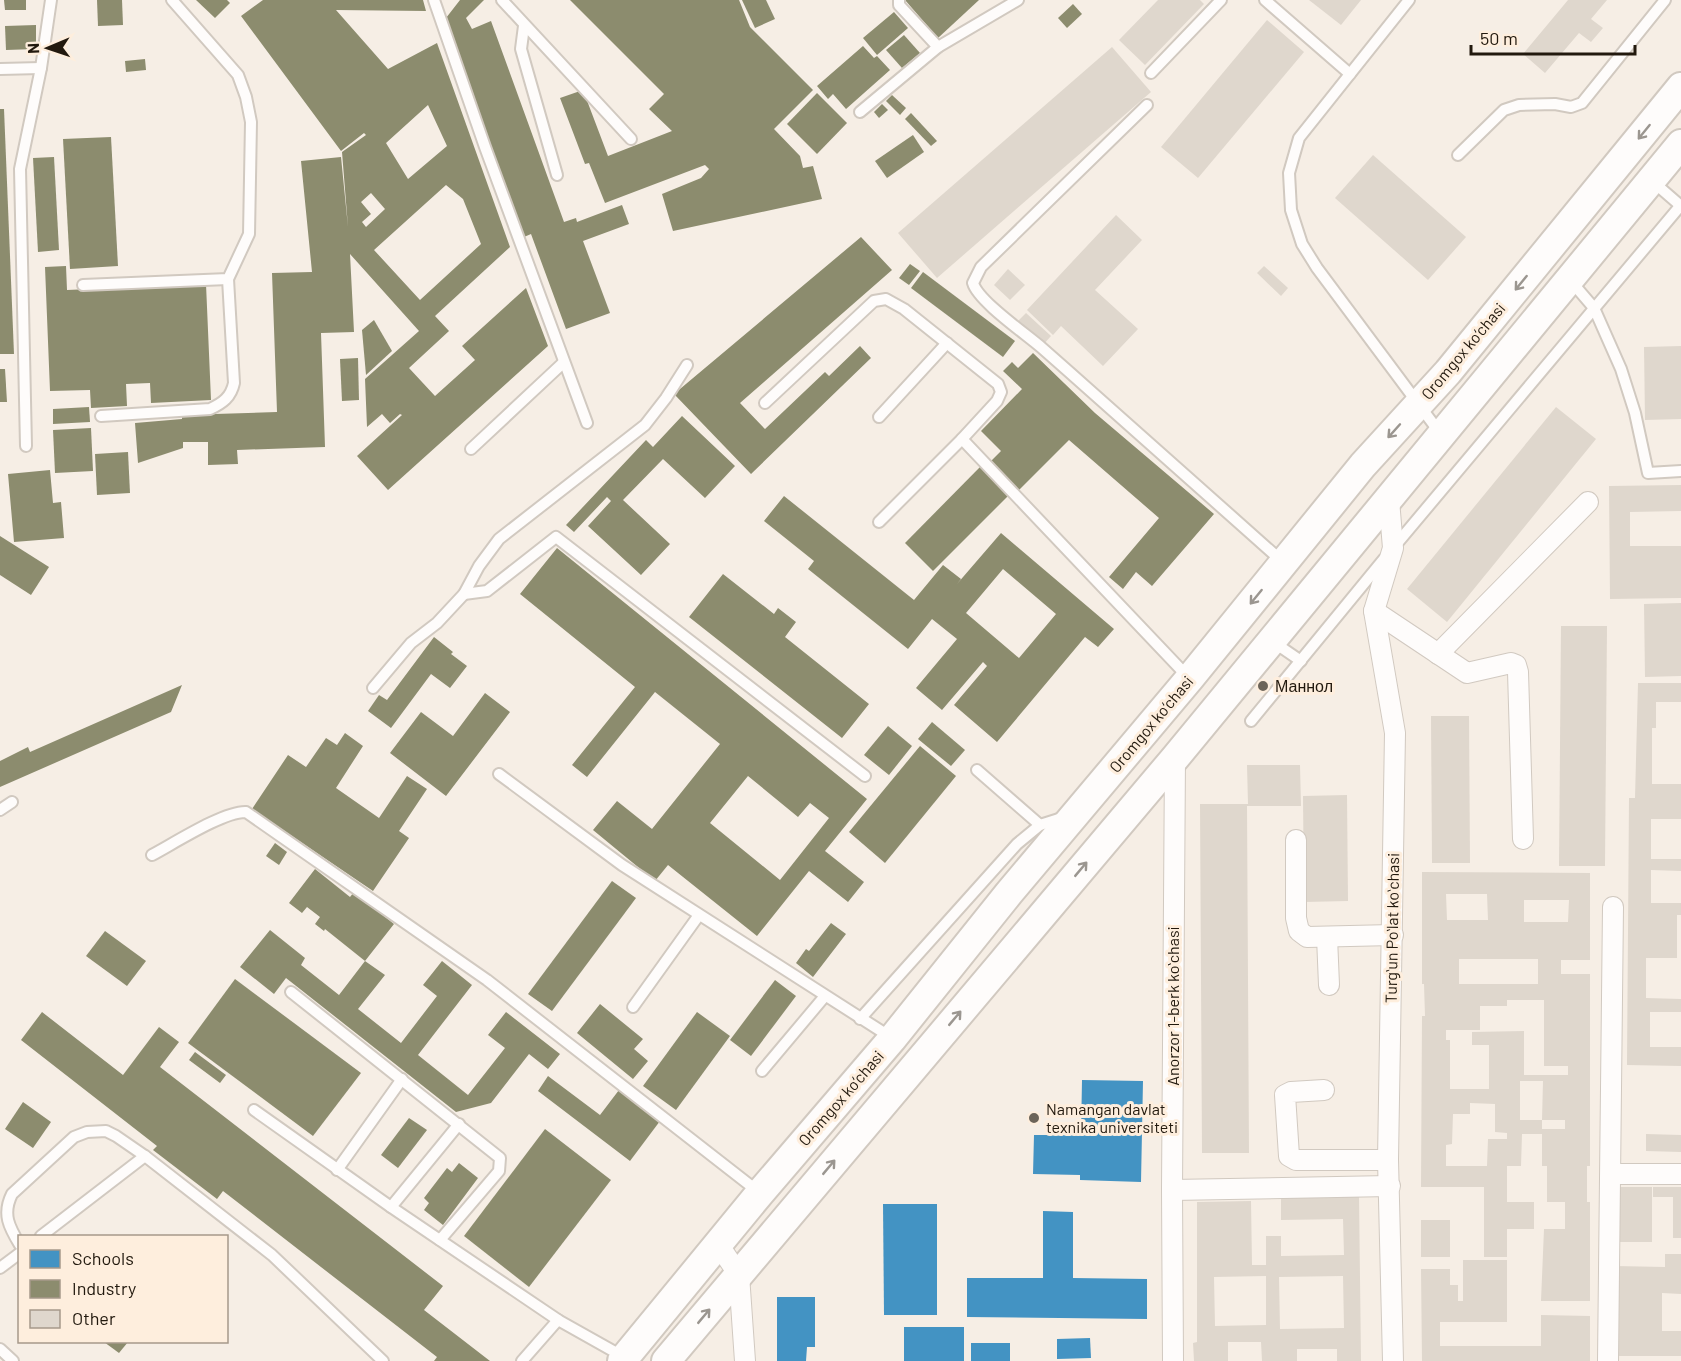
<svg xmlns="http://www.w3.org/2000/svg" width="1681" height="1361" viewBox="0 0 1681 1361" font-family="Barlow,sans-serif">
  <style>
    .schools { fill: #4393c3 }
    .industry { fill: #8c8c6e; fill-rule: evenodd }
    .building { fill: #dfd7cd; fill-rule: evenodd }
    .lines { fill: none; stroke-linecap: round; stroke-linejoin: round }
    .lane-casing { stroke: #d1c9c0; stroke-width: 14 }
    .street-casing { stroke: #d1c9c0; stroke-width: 22 }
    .secondary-casing { stroke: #d1c9c0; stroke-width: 32 }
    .lane { stroke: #fefcfb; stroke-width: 10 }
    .street { stroke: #fefcfb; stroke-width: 20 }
    .secondary { stroke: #fefcfb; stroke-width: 28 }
    .oneway { stroke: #9b9690 }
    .poi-dot { fill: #6c6459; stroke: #feeedd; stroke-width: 2 }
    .labels { text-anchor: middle; stroke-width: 6; stroke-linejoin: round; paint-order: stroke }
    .street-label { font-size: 16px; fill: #22190e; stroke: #feeedd }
    .poi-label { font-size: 16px; fill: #22190e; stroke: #feeedd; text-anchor: start }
  </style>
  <rect width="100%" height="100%" fill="#f6eee5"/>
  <!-- schools -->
  <g class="schools">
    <polygon points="1082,1080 1143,1081 1141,1182 1080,1180 1080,1175 1033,1174 1034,1135 1081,1135"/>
    <polygon points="883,1204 937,1204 937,1315 884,1315"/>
    <polygon points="1043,1211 1073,1212 1073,1278 1147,1279 1147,1319 967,1317 967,1278 1043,1278"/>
    <polygon points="777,1297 815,1297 815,1347 807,1347 806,1361 777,1361"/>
    <rect x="904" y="1327" width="60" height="34"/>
    <polygon points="1090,1338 1091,1358 1057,1359 1057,1339"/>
    <rect x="971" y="1343" width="39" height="18"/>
  </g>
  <!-- industry -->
  <g class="industry">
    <polygon points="4,0 26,0 26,10 5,10"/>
    <polygon points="97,0 122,0 123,25 98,26"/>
    <polygon points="196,0 227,0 230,3 215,18"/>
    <path d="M 263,0 L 423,0 L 426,11 L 336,10 L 388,69 L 437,43 L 510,247 L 435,316 L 449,331 L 409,368 L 435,396 L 475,360 L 462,346 L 526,288 L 548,346 L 388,490 L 357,456 L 402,415 L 400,414 L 390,423 L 382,414 L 367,427 L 365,379 L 419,331 L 350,254 L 354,332 L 321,333 L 325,447 L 237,450 L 238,464 L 208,465 L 208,442 L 183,442 L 183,448 L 138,463 L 135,423 L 182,419 L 182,415 L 277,412 L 272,273 L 312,272 L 301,161 L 341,157 L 348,227 L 342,152 L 366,135 L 364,133 L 341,151 L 241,16 ZM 428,105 L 447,146 L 408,179 L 386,143 ZM 446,185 L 463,199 L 481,244 L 420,300 L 374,250 ZM 371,193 L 385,209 L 366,227 L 362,222 L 371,214 L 361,202 Z"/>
    <polygon points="460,0 484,0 466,18 472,29 491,21 564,222 576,218 577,222 622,205 629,224 583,241 610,313 566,329 531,234 524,237 456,52 458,51 446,18"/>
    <polygon points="570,0 739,0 750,27 813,90 774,129 800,156 803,168 813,166 822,199 673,231 662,194 701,178 709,169 705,165 605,203 589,163 585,164 560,98 583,90 608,156 672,131 649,109 664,94"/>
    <polygon points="742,0 766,0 775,19 755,28"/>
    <polygon points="905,0 979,0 938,38"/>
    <polygon points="1073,4 1082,14 1067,28 1058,18"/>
    <polygon points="894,12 908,28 877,55 863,38"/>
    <polygon points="36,25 36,49 6,50 5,26"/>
    <polygon points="904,35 920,53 902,68 886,50"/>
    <polygon points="863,46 874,58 877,56 890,70 846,109 833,94 828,99 817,86"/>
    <polygon points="145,59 146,70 126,72 125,61"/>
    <polygon points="817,93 847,123 817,154 787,124"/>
    <polygon points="892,95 906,108 900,115 886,101"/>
    <polygon points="882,104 888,110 879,118 874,112"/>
    <polygon points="0,109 4,109 14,354 0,354"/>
    <polygon points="911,113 937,141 931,146 905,119"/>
    <polygon points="913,135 924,152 887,178 875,161"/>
    <polygon points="111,137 118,266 70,269 63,139"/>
    <polygon points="54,157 59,250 38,252 33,158"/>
    <polygon points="861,237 892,270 740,403 765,429 825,372 829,376 860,346 871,358 751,474 674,394"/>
    <polygon points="910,264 920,271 909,285 899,278"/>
    <polygon points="66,266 67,290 206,284 211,400 151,403 150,383 126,384 127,406 91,408 90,390 50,391 45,267"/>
    <polygon points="923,272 1015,341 1003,357 911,288"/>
    <polygon points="374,320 392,351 366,375 362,330"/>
    <polygon points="1033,353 1095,413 1214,514 1152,586 1136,572 1123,589 1109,577 1159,518 1069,440 1017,492 988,464 1001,451 981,431 1022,389 1003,371 1012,362 1018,368"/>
    <polygon points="358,358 359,400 342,401 340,359"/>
    <polygon points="0,369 5,369 7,402 0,402"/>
    <polygon points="89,407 90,422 53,424 53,409"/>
    <polygon points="682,416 735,466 705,498 663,459 623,500 670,544 641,575 588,526 611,501 607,497 574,532 566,525 646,440 653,447"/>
    <polygon points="91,428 93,471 55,473 53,430"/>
    <polygon points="128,452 130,493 97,495 95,454"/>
    <polygon points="981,466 1010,494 933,571 905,543"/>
    <polygon points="50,470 53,503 61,502 64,538 14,542 8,474"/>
    <path d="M 784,496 L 914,600 L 943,565 L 961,579 L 957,584 L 1001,533 L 1114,629 L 1098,647 L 1085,637 L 997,742 L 954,705 L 987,666 L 983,662 L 942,710 L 916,688 L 957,639 L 932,619 L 908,649 L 808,569 L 814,561 L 764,521 ZM 1003,569 L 1056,614 L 1019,658 L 966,613 Z"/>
    <polygon points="0,536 49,567 31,595 0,575"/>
    <path d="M 557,548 L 867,799 L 825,851 L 864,882 L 848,902 L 809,871 L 757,936 L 668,865 L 655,881 L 593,830 L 617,801 L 652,829 L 720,744 L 655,692 L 587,777 L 572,765 L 635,687 L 520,594 ZM 748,776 L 798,817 L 810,803 L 829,818 L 780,880 L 710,823 Z"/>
    <polygon points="723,574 774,614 778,608 796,622 785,637 869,704 842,738 689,617"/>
    <polygon points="434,637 453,652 451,654 467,666 450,688 431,674 391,728 368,711 379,695 387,700"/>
    <polygon points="182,685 171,712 0,787 0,761 28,747 30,752"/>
    <polygon points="485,693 510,712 446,796 390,753 421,712 453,736"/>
    <polygon points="932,722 965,750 951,766 918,739"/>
    <polygon points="888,726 912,746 889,775 864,755"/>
    <polygon points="345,733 363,746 336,788 379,818 407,776 427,789 399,831 409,838 373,891 252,809 288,755 306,767 326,738 337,745"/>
    <polygon points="920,746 956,776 885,863 849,832"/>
    <polygon points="275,843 287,852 279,865 266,856"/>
    <polygon points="315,869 350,897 354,892 394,924 365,961 325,929 324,931 315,924 320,917 307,907 302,913 289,903"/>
    <polygon points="612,881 636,898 552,1011 528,994"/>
    <polygon points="831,923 846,934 813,977 796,963 806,949 809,951"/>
    <polygon points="270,930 305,958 301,965 339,995 365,961 385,975 358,1009 401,1043 437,996 423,985 442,961 472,985 418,1055 468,1095 505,1048 488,1035 506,1012 560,1054 548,1069 529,1054 491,1103 456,1112 286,978 274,994 240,967"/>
    <polygon points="105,931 146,961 127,986 86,956"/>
    <polygon points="235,979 361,1073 313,1136 188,1043"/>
    <polygon points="775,980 796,996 751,1056 730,1040"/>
    <polygon points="600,1004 643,1039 634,1049 648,1061 633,1079 577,1033"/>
    <polygon points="42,1012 123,1075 159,1027 179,1042 160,1067 443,1286 424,1310 490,1361 434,1361 437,1357 223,1191 217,1199 153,1150 157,1146 21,1040"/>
    <polygon points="697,1012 730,1036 676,1110 643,1086"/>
    <polygon points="195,1052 226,1075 220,1083 189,1060"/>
    <polygon points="548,1076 600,1115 619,1090 660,1121 630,1161 538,1091"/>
    <polygon points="23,1102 51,1122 33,1148 5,1129"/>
    <polygon points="409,1118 427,1130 398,1168 381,1155"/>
    <polygon points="545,1129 611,1180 529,1287 464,1236"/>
    <polygon points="459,1163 478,1178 443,1225 424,1210 429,1203 424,1198 447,1168 452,1172"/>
    <polygon points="104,1342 128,1342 119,1353"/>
  </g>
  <!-- building -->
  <g class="building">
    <polygon points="1158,0 1200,0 1204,4 1145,65 1119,40"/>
    <polygon points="1309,0 1361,0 1341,25"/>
    <polygon points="1568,0 1607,0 1591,19 1603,28 1591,42 1579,33 1545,73 1523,54"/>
    <polygon points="1267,20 1304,52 1198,178 1161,147"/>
    <polygon points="1112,47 1151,92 937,278 898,233"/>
    <polygon points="1373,155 1466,237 1428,280 1335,198"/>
    <polygon points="1116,215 1142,240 1095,290 1138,329 1103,366 1061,326 1053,335 1027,310"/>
    <polygon points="1264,266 1288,288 1281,296 1257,273"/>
    <polygon points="1008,269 1025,285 1010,300 994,285"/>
    <polygon points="1026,313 1051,336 1042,346 1017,322"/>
    <polygon points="1681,346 1681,419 1645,420 1644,347"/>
    <polygon points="1556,407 1596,439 1447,622 1407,589"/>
    <polygon points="1681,485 1681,511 1630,512 1630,546 1681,546 1681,598 1610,599 1609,486"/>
    <polygon points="1681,603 1681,676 1645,677 1644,604"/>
    <polygon points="1561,626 1607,626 1605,866 1559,866"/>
    <polygon points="1638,683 1681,683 1681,702 1656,702 1656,728 1652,728 1652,784 1681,784 1681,819 1651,819 1651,859 1681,859 1681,871 1651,870 1651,903 1681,903 1681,915 1677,915 1677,958 1646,958 1646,998 1681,999 1681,1012 1650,1012 1650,1047 1681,1047 1681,1066 1627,1065 1629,798 1635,798"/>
    <polygon points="1431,716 1469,716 1470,863 1432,863"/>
    <polygon points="1247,765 1300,765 1301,806 1247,806 1249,1153 1202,1153 1200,804 1248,804"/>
    <polygon points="1347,795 1348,901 1304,902 1303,796"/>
    <path d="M 1422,872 L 1590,873 L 1590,960 L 1561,960 L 1561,974 L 1590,974 L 1590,1166 L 1587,1166 L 1587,1202 L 1590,1202 L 1590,1301 L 1541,1301 L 1544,1229 L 1565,1229 L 1565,1202 L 1547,1202 L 1547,1166 L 1542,1166 L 1542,1134 L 1522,1134 L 1521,1166 L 1507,1166 L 1507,1202 L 1534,1202 L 1534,1229 L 1507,1229 L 1507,1257 L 1484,1257 L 1484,1187 L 1421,1187 L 1422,1016 L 1425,1016 L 1424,984 L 1422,984 ZM 1446,894 L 1487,894 L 1488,920 L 1447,920 ZM 1524,900 L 1569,900 L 1568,922 L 1524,922 ZM 1459,959 L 1538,959 L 1538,984 L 1459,984 ZM 1507,1000 L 1544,1000 L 1544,1066 L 1568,1066 L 1568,1075 L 1524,1075 L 1524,1031 L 1472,1032 L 1472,1045 L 1489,1045 L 1489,1089 L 1450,1089 L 1450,1040 L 1446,1040 L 1446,1030 L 1480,1030 L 1480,1006 L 1507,1006 ZM 1520,1081 L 1543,1081 L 1542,1120 L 1565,1120 L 1565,1129 L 1542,1129 L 1542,1120 L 1520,1120 ZM 1470,1103 L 1495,1104 L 1495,1132 L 1507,1133 L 1507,1139 L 1488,1139 L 1487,1166 L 1446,1166 L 1446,1145 L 1452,1144 L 1453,1114 L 1470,1114 Z"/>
    <polygon points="1646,1134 1681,1135 1681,1152 1646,1151"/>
    <rect x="1615" y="1187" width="37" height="55"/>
    <polygon points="1653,1187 1681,1187 1681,1238 1673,1238 1673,1197 1653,1197"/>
    <path d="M 1359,1195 L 1361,1361 L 1337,1361 L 1337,1349 L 1297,1349 L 1297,1361 L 1262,1361 L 1261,1342 L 1228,1342 L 1228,1361 L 1194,1361 L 1193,1343 L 1197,1342 L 1197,1202 L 1251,1201 L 1252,1265 L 1266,1265 L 1266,1236 L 1281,1236 L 1281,1256 L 1344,1255 L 1343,1219 L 1281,1220 L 1281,1196 ZM 1266,1276 L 1266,1325 L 1215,1326 L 1214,1277 ZM 1343,1276 L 1344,1328 L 1280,1329 L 1279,1277 Z"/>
    <rect x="1421" y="1220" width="29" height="37"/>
    <polygon points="1665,1254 1681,1254 1681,1294 1662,1293 1662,1331 1681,1331 1681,1356 1615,1356 1615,1266 1665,1267"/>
    <polygon points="1463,1260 1507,1260 1507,1322 1440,1322 1440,1346 1541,1346 1541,1315 1590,1316 1590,1361 1422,1361 1421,1269 1450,1269 1450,1285 1458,1285 1458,1301 1463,1301"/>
  </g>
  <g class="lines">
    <!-- lane casing -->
    <g class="lane-casing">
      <g id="lane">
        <polyline points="434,0 485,147 587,423"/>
        <polyline points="502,0 631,139"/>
        <polyline points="899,0 899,5 938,47 1018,0"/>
        <polyline points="1265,0 1350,74"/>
        <polyline points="1409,0 1299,138 1289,173 1291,210 1302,244 1317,268 1440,433"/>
        <polyline points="524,26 521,49 557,175"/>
        <polyline points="0,69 41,68"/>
        <polyline points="1151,73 1221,0"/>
        <path d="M 1147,105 L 981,267 L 973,283 C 978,301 1026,334 1042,348 C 1123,419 1203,491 1284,563"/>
        <polyline points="860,112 938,47"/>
        <polyline points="1458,155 1504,110 1519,105 1555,104 1571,107 1582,103 1665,0"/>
        <polyline points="1651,180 1681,206"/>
        <polyline points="1570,280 1594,308 1621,369 1635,413 1648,473 1681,471"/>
        <polyline points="83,285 228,279 249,234 251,122 246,97 238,75 172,0"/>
        <polyline points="765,403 874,301 886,299 904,309 998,384 1001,392 997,401 962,439 1189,678"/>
        <path d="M 101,416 L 210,409 C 223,403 231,397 234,383 L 228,279"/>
        <polyline points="879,417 947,343"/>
        <polyline points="26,446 20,169 41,68 51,0"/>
        <polyline points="471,449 563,363"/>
        <polyline points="879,522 962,439"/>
        <polyline points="1394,547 1681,205"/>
        <polyline points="464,594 487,591 556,537 865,776"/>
        <polyline points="1272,641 1301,661"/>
        <polyline points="373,688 411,643 437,623 464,594 479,566 499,539 645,425 666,398 687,365"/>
        <polyline points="1251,721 1384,559"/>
        <polyline points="977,770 1040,825"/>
        <polyline points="499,774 622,865 892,1038"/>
        <polyline points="0,810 12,802"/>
        <path d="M 152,855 C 173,844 224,811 246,812 L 487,980 L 760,1193"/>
        <polyline points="291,992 500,1158 499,1171 440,1240"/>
        <polyline points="633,1007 699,915"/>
        <polyline points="860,1019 1017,844 1040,825 1062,818"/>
        <polyline points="762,1071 825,996"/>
        <polyline points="254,1110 391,1207 558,1320 624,1357"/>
        <polyline points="337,1170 402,1079"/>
        <polyline points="391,1207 459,1124"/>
        <polyline points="41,1236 145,1156"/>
        <path d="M 20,1245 C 9,1227 2,1214 12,1194 L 74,1137 L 87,1132 L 106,1131 L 116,1136 L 145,1156 L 272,1255 L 383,1361"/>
        <polyline points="0,1268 20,1253"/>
        <polyline points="0,1349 13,1361"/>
        <polyline points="522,1361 558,1320"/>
      </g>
    </g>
    <!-- street casing -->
    <g class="street-casing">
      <g id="street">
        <polyline points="1389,500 1393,548 1374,611 1395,733 1388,1160 1393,1361"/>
        <polyline points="1374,611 1467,673 1511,663 1516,665 1518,672 1523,839"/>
        <polyline points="1438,654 1588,502"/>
        <polyline points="1296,840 1296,918 1299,931 1307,937 1393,935"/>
        <polyline points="1327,937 1329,985"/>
        <polyline points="1324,1090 1291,1092 1285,1095 1289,1156 1296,1160 1388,1160"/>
        <polyline points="1611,1174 1681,1174"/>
        <polyline points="1172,1190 1390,1186"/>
        <polyline points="718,1244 739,1275 745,1361"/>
        <polyline points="1173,1361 1172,1190 1175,758"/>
        <polyline points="1608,1361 1613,907"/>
      </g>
    </g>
    <!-- secondary casing -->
    <g class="secondary-casing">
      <g id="secondary">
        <polyline points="622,1361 760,1193 892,1039 1009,893 1190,678 1363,465 1448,372 1681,87"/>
        <polyline points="666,1361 1175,758 1681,144"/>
      </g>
    </g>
    <!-- lane -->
    <use href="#lane" class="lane"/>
    <!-- street -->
    <use href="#street" class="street"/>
    <!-- secondary -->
    <use href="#secondary" class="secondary"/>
  </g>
  <!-- one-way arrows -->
  <defs><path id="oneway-shaft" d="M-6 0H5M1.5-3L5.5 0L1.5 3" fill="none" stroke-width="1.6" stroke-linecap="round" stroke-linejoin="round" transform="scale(1.5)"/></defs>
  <g class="oneway">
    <use href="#oneway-shaft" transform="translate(1644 132) rotate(129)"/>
    <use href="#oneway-shaft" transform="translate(1521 283) rotate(129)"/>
    <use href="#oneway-shaft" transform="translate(1394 431) rotate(132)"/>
    <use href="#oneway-shaft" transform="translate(1256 597) rotate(129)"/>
    <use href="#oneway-shaft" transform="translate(1081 869) rotate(-50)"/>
    <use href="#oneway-shaft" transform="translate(955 1018) rotate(-50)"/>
    <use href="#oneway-shaft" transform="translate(829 1167) rotate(-50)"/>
    <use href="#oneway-shaft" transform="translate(704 1316) rotate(-50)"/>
  </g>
  <!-- markers -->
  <g class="poi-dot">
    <circle cx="1263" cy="686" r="6"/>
    <circle cx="1034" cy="1118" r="6"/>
  </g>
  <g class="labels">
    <!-- street labels -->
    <g class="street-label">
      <text transform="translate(1463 351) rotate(-50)" y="6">Oromgox ko‘chasi</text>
      <text transform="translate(1151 724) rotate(-50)" y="6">Oromgox ko‘chasi</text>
      <text transform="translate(1392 928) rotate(-89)" y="6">Turgʻun Poʻlat koʻchasi</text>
      <text transform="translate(1173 1006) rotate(-90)" y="6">Anorzor 1-berk koʻchasi</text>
      <text transform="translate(841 1098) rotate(-49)" y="6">Oromgox ko‘chasi</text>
    </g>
    <!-- poi labels -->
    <g class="poi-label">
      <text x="1275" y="692">Маннол</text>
      <text x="1046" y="1115">Namangan davlat<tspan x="1046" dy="18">texnika universiteti</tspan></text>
    </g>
  </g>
  <!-- legend -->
  <rect x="18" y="1235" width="210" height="108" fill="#feeedd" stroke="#a6998a" stroke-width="1.5"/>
  <rect x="30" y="1250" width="30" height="18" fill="#4393c3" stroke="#a6998a" stroke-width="1.5"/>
  <text x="72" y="1265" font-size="18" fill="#22190e">Schools</text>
  <rect x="30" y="1280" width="30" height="18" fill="#8c8c6e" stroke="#a6998a" stroke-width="1.5"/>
  <text x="72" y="1295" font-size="18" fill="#22190e">Industry</text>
  <rect x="30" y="1310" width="30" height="18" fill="#dfd7cd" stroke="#a6998a" stroke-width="1.5"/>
  <text x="72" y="1325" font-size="18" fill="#22190e">Other</text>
  <!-- north arrow -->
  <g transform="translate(48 48) rotate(268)" stroke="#feeedd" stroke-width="4.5" paint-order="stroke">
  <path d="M0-4.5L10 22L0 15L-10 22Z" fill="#22190e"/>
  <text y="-9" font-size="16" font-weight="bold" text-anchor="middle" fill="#22190e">N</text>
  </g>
  <!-- scale -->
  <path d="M1471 45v9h164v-9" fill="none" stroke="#22190e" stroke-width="3"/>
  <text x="1480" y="45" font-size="18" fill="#22190e" stroke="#feeedd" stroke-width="4.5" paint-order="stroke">50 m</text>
</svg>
